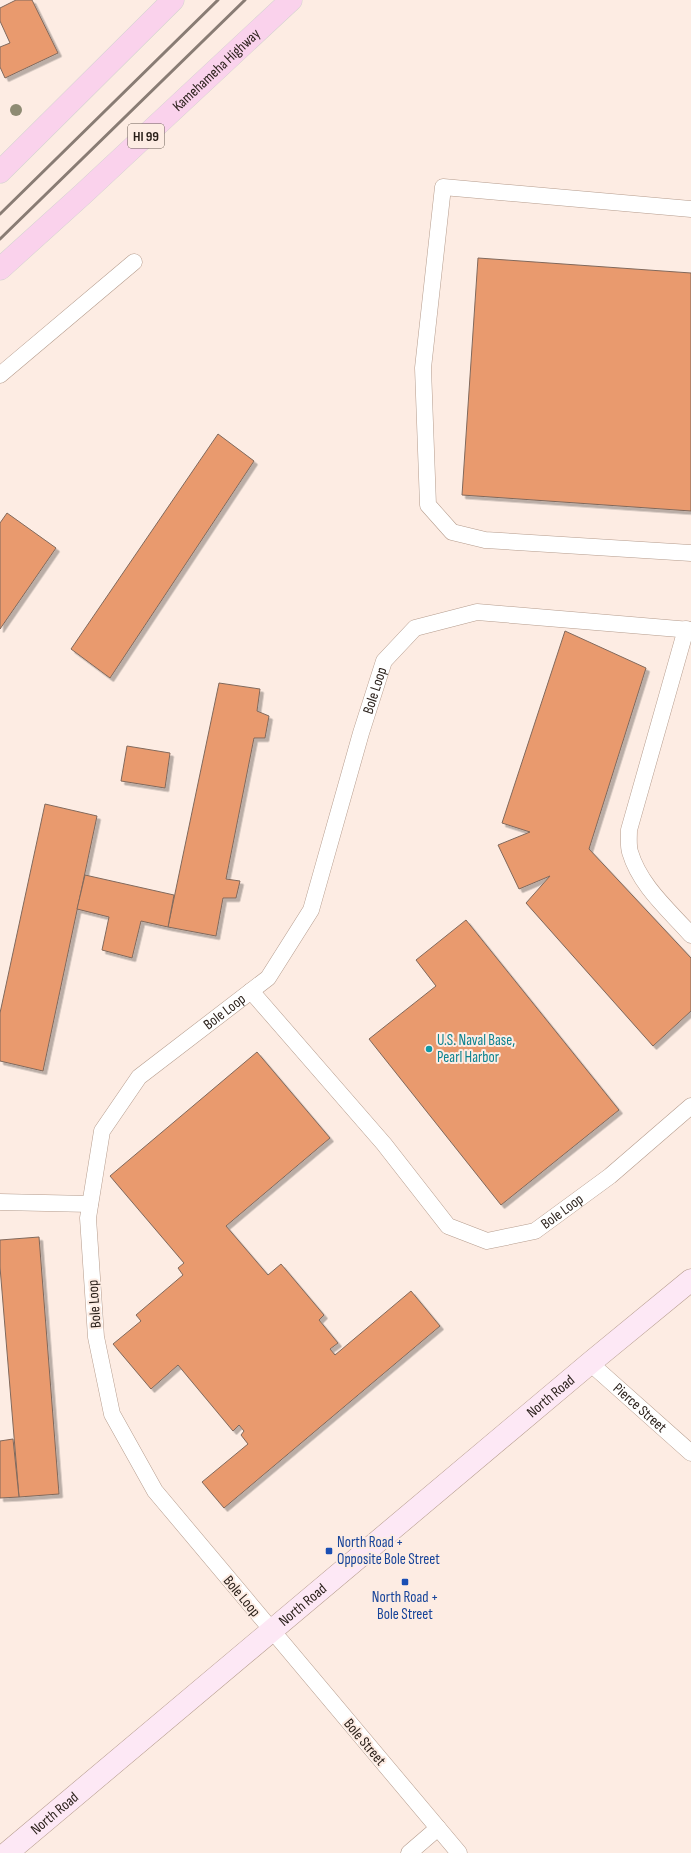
<svg xmlns="http://www.w3.org/2000/svg" width="691" height="1853" viewBox="0 0 691 1853" font-family="'Sofia Sans Condensed',sans-serif">
  <style>
    .building { fill: #e99a6e; stroke: #81695c; filter: url(#shadow) }
    .lines { fill: none; stroke-linecap: round; stroke-linejoin: round }
    .lane-casing { stroke: #b59c8d; stroke-width: 17 }
    .secondary-casing { stroke: #b59c8d; stroke-width: 23 }
    .primary-casing { stroke: #d4d2d1; stroke-width: 23 }
    .lane { stroke: #fff; stroke-width: 16 }
    .secondary { stroke: #fde8f5; stroke-width: 22 }
    .primary { stroke: #fad2ec; stroke-width: 22 }
    .rail { stroke: #897c74; stroke-width: 3 }
    .tree { fill: #8e8b73 }
    .culture-dot { fill: #0f9aa8; stroke: #fdece3; stroke-width: 1.5 }
    .transit-dot { fill: #1a4fb4; stroke: #fdece3; stroke-width: 1.5 }
    .labels { text-anchor: middle; stroke-width: 4; stroke-linejoin: round; paint-order: stroke }
    .shield { fill: #fdece3; stroke: #685c55; stroke-width: 1 }
    .shield-label { font-size: 14px; font-weight: bold; fill: #281e18 }
    .street-label { font-size: 15px; fill: #281e18; stroke: #fdece3 }
    .culture-label { font-size: 15px; fill: #0d838f; stroke: #fdece3; text-anchor: start }
    .transit-label { font-size: 15px; fill: #164399; stroke: #fdece3; text-anchor: start }
  </style>
  <defs>
    <filter id="shadow"><feDropShadow dx="3.5" dy="3.5" stdDeviation="0" flood-color="#0004"/></filter>
  </defs>
  <rect width="100%" height="100%" fill="#fdece3"/>
  <!-- building -->
  <g class="building">
    <polygon points="16,0 32,0 58,53 5,78 0,67 0,47 10,43 0,21 0,8"/>
    <polygon points="478,258 691,273 691,511 462,495"/>
    <polygon points="218,434 254,461 110,678 71,649"/>
    <polygon points="7,513 56,548 0,629 0,523"/>
    <polygon points="565,631 646,668 589,849 691,958 691,1011 653,1046 526,903 550,876 519,889 498,845 530,832 502,823"/>
    <polygon points="219,683 260,689 257,711 269,716 265,738 254,738 226,879 240,881 236,898 223,898 216,936 168,927"/>
    <polygon points="127,746 170,753 165,788 121,781"/>
    <polygon points="45,804 97,816 43,1071 0,1061 0,1013"/>
    <polygon points="85,875 174,895 168,927 141,921 132,958 102,950 109,917 77,909"/>
    <polygon points="466,920 619,1110 501,1205 369,1039 436,986 416,960"/>
    <polygon points="257,1052 330,1138 226,1226 268,1275 281,1264 324,1315 319,1320 338,1343 330,1349 335,1355 411,1291 440,1326 224,1508 202,1482 248,1444 241,1435 244,1431 239,1425 233,1431 178,1365 151,1389 113,1344 141,1321 136,1315 183,1275 178,1268 184,1263 110,1176"/>
    <polygon points="39,1237 59,1494 19,1497 0,1267 0,1240"/>
    <polygon points="13,1439 19,1497 0,1498 0,1441"/>
  </g>
  <g class="lines">
    <!-- lane casing -->
    <g class="lane-casing">
      <g id="lane">
        <polyline points="691,209 443,187 423,368 428,505 452,532 485,540 691,553"/>
        <polyline points="0,375 134,262"/>
        <path d="M 686,629 L 629,830 C 629,837 628,845 630,852 C 640,886 669,910 691,935"/>
        <path id="s1" d="M 251,991 L 384,1144 L 448,1226 L 487,1241 L 535,1231 L 610,1176 L 691,1106"/>
        <polyline points="0,1202 90,1204"/>
        <path id="s2" d="M 590,1363 L 691,1453"/>
        <polyline points="409,1853 438,1828"/>
        <path id="s3" d="M 459,1853 L 155,1491 L 112,1414 L 96,1337 L 88,1218 L 102,1131 L 139,1077 L 268,978 L 311,910 L 361,733 L 384,661 L 415,628 L 477,612 L 691,630"/>
      </g>
    </g>
    <!-- secondary casing -->
    <g class="secondary-casing">
      <g id="secondary">
        <path id="s4" d="M 7,1853 L 590,1363 L 691,1280"/>
      </g>
    </g>
    <!-- primary casing -->
    <g class="primary-casing">
      <g id="primary">
        <polyline points="0,172 173,0"/>
        <path id="s5" d="M 0,269 L 83,194 L 291,0"/>
      </g>
    </g>
    <!-- lane -->
    <use href="#lane" class="lane"/>
    <!-- secondary -->
    <use href="#secondary" class="secondary"/>
    <!-- primary -->
    <use href="#primary" class="primary"/>
    <!-- rail -->
    <g class="rail">
      <polyline points="0,214 218,0"/>
      <polyline points="0,239 245,0"/>
    </g>
  </g>
  <!-- trees -->
  <circle class="tree" cx="16" cy="110" r="6"/>
  <!-- markers -->
  <circle class="culture-dot" cx="429" cy="1049" r="4"/>
  <g class="transit-dot">
    <rect x="325" y="1547" width="8" height="8" rx="2"/>
    <rect x="401" y="1578" width="8" height="8" rx="2"/>
  </g>
  <g class="labels">
    <!-- shield labels -->
    <rect class="shield" x="128" y="124" width="36" height="24" rx="3"/>
    <g class="shield-label">
      <text x="146" y="141">HI 99</text>
    </g>
    <!-- street labels -->
    <g class="street-label">
      <text dy="5" stroke="none"><textPath href="#s5" startOffset="294">Kamehameha Highway</textPath></text>
      <text dy="5" stroke="none"><textPath href="#s3" startOffset="1384">Bole Loop</textPath></text>
      <text dy="5" stroke="none"><textPath href="#s3" startOffset="1020">Bole Loop</textPath></text>
      <text dy="5" stroke="none"><textPath href="#s1" startOffset="431">Bole Loop</textPath></text>
      <text transform="translate(94 1304) rotate(-94)" y="5">Bole Loop</text>
      <text dy="5" stroke="none"><textPath href="#s4" startOffset="710">North Road</textPath></text>
      <text dy="5" stroke="none"><textPath href="#s2" startOffset="67">Pierce Street</textPath></text>
      <text transform="translate(242 1596) rotate(50)" y="5">Bole Loop</text>
      <text dy="5" stroke="none"><textPath href="#s4" startOffset="386">North Road</textPath></text>
      <text transform="translate(365 1742) rotate(50)" y="5">Bole Street</text>
      <text dy="5" stroke="none"><textPath href="#s4" startOffset="62">North Road</textPath></text>
    </g>
    <!-- culture labels -->
    <g class="culture-label">
      <text x="437" y="1045">U.S. Naval Base,<tspan x="437" dy="17">Pearl Harbor</tspan></text>
    </g>
    <!-- transit labels -->
    <g class="transit-label">
      <text x="337" y="1547">North Road +<tspan x="337" dy="17">Opposite Bole Street</tspan></text>
      <text x="405" y="1602" text-anchor="middle">North Road +<tspan x="405" dy="17">Bole Street</tspan></text>
    </g>
  </g>
</svg>
